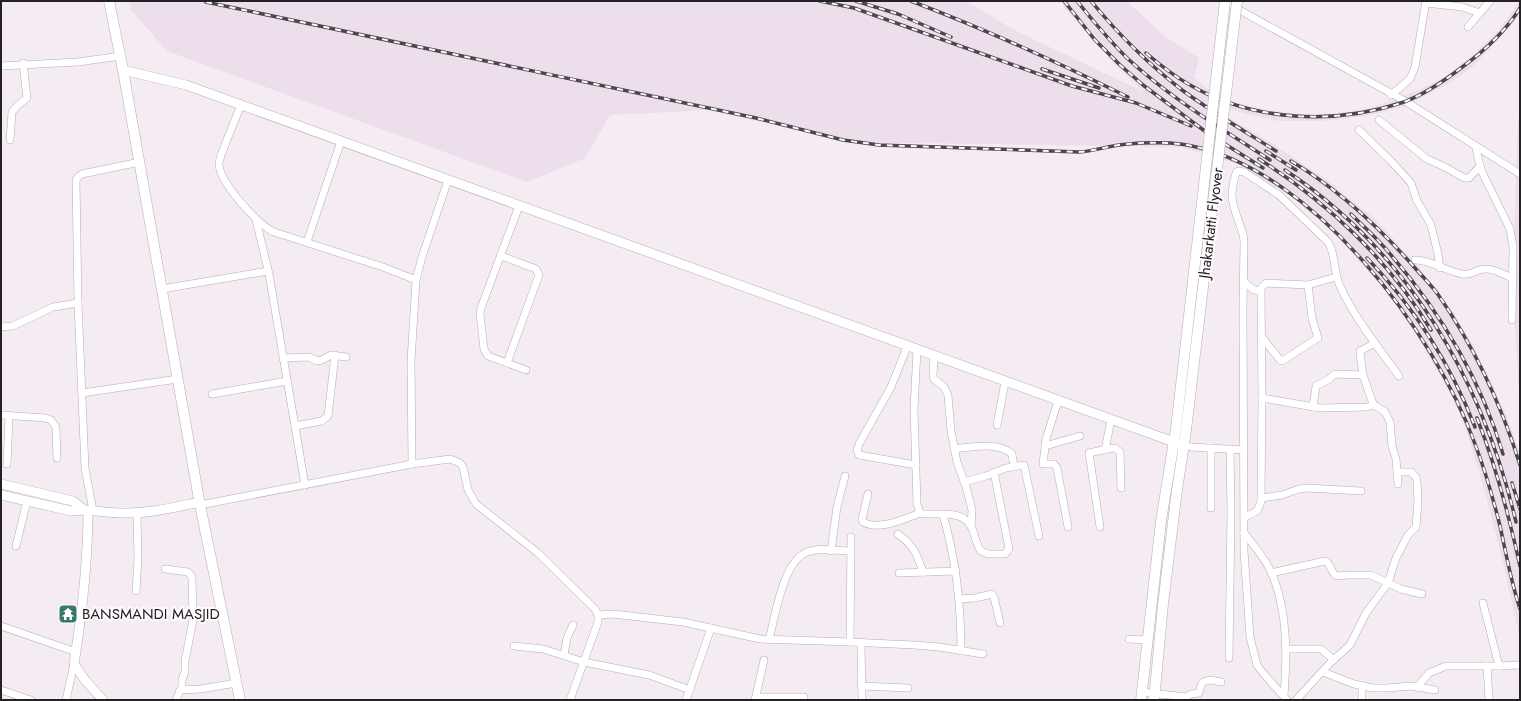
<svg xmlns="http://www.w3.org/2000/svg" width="1521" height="701" viewBox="0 0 1521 701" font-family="Jost,sans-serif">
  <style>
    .built { fill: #ecdeeb }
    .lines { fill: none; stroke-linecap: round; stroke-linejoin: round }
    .minor-casing { stroke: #b5adb4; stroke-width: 8 }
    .tertiary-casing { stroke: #b5adb4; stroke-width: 10 }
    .secondary-casing { stroke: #b5adb4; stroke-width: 11 }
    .minor { stroke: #fff; stroke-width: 7 }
    .tertiary { stroke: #fff; stroke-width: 9 }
    .secondary { stroke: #fff; stroke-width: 10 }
    .rail-casing { stroke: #4b474b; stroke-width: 3.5 }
    .rail { stroke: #fffafe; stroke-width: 2; stroke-dasharray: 6; stroke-linecap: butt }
    .secondary-bridge-casing { stroke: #b5adb4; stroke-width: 11; stroke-linecap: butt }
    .secondary-bridge { stroke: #fff; stroke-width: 10 }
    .labels { text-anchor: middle; stroke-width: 4; stroke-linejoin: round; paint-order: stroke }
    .street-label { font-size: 15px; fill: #242124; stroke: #fffafe }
    .poi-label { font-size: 15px; fill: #242124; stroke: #fffafe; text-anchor: start }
  </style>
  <rect width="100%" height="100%" fill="#f4ebf3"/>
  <!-- built -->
  <g class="built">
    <polygon points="130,1 966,1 1014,30 1144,92 1110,59 1063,6 1068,1 1127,1 1163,35 1199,58 1194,77 1209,90 1237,103 1267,110 1306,115 1336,114 1369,108 1409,94 1432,84 1455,70 1476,52 1498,31 1520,1 1519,16 1497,41 1470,69 1443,87 1401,107 1365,116 1342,119 1323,121 1279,121 1246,114 1207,101 1204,103 1273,144 1328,181 1376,220 1416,264 1441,295 1471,342 1494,388 1507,417 1520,454 1520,639 1503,562 1483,485 1467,433 1452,396 1422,344 1388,293 1330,229 1289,194 1238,164 1180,147 847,142 710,110 610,115 585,158 527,182 167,51 130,9"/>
    <polygon points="1520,96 1520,418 1513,287 1517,137"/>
  </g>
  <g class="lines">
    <!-- minor casing -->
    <g class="minor-casing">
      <g id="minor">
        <polyline points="1223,1 1405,101 1520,174"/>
        <polyline points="1426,3 1462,7 1480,13"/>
        <polyline points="1468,27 1490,1"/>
        <polyline points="1,66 78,62 121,56"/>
        <polyline points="1391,95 1410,79 1415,67 1426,1"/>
        <path d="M 241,105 C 236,117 231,130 226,142 C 224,149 220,156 219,163 C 218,181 258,225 274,232 L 383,267 L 416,280 L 422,257 L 448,180"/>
        <polyline points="1379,120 1427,159 1445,167 1464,178 1469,178 1480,166"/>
        <polyline points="1359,130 1391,161 1411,183 1417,201 1430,223 1432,229 1438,254 1440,268"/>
        <polyline points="10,140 12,112 17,106 27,98 23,63"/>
        <polyline points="1476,148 1478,158 1482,172 1510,229 1513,247 1512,320"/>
        <polyline points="519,206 481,308 480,314 484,349 488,356 526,370"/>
        <polyline points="256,220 269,274 305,485"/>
        <polyline points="307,242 341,141"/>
        <polyline points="501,256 536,269 539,275 507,363"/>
        <path d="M 1415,260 C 1432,260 1445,271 1462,274 C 1471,276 1477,269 1485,269 C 1494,268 1504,275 1512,278"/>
        <polyline points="1244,282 1254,290 1260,291"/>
        <polyline points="162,289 268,271"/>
        <polyline points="1,327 13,326 53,307 78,303"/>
        <polyline points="1261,336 1280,360 1282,361 1318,338 1312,318 1308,285"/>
        <polyline points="1375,343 1360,351 1360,353 1363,375 1372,401 1374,405 1385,412 1390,422 1392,446 1396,459 1398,484"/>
        <polyline points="907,347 891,387 859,444 857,450 859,455 916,465"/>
        <path d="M 917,350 L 914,409 L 917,504 L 920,513 L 923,514 C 939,515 963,509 972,528 C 975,535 976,545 981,551 L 988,554 L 1005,554 L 1009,549 L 994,472"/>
        <polyline points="934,357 933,376 934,379 944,387 948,395 951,431 957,462 966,487 972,510 971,526"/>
        <polyline points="283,358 309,357 317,361 322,360 331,355 346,357"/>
        <polyline points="82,393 178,379"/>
        <polyline points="212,394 287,381"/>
        <polyline points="1262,398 1320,408 1367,407 1374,405"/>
        <polyline points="1058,401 1046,439 1043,464 1054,464 1057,468 1068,527"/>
        <polyline points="1313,407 1316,386 1328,380 1335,374 1363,375"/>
        <polyline points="1,415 46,418 51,420 56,427 57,458"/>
        <polyline points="997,425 1005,382"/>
        <polyline points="295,426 322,421 328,416 335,355"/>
        <polyline points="1174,442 1191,447 1244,450"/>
        <polyline points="1045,446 1080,436"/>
        <path d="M 954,449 C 971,447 997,441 1012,454 L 1014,467"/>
        <polyline points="1105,450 1111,420"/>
        <polyline points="7,464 9,416"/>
        <polyline points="412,464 411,361 416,280"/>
        <polyline points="964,482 986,476 1006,468 1024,465 1039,536"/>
        <path d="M 868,494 L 862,519 L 863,522 C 879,531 904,519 920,513"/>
        <polyline points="1261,498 1282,495 1299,489 1307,488 1361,491"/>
        <polyline points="200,505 412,464 450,459 460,463 463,467 468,490 476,504 538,553 595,609 598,615 598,622 570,700"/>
        <polyline points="1211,508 1211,448"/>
        <polyline points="93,511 85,468 78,303 76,180 78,177 82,174 140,162"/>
        <path d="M 943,515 C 956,559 961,604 961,651"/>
        <polyline points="1245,517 1257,511 1261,502 1262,398 1261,288 1266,283 1308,285 1336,277"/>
        <polyline points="1100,527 1089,453 1112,448 1115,448 1120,452 1121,488"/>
        <path d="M 1244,533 C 1254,546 1266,559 1272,574 C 1288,612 1287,656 1284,696"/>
        <path d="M 898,534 C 914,546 917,554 923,572"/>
        <polyline points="16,546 27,501"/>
        <polyline points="831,551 837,507 845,476"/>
        <polyline points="165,569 188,572 192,577 193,620 185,661 185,672 182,680 182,689"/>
        <polyline points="899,573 956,571"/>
        <path d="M 1271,573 L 1325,561 C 1332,564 1330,573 1337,576 L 1348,575 L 1371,575 L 1401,589 L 1422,594"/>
        <polyline points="136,591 138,559 137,513"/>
        <polyline points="959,599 975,598 992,594 994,597 1000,623"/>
        <polyline points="1483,603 1499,666"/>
        <polyline points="598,615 613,614 683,622 760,639 850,642 914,645 939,647 983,654"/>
        <polyline points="1,626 76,652"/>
        <polyline points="1129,639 1147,640"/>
        <path d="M 769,640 C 775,617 783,561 807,552 C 819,547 837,551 850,551"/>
        <polyline points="850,642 851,537"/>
        <polyline points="861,642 862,700"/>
        <polyline points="514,646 543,649 584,662 649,675 690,690"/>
        <polyline points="1286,649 1321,649 1334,660"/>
        <polyline points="564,655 567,638 573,625"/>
        <polyline points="1229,658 1231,511 1230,449"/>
        <polyline points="1487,666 1489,700"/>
        <polyline points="1323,672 1354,684 1373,688 1387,688 1411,686 1435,690"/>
        <polyline points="861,686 908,688"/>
        <polyline points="1362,686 1362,700"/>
        <polyline points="1417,687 1429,673 1446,666 1499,666 1519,665"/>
        <polyline points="1,690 31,700"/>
        <polyline points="1142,692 1186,697 1191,694 1199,693 1201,685 1203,682 1210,680 1221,682"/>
        <polyline points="756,697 804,697"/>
        <polyline points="66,700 74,664"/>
        <polyline points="176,700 180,690 201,689 236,683"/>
        <polyline points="686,700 711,628"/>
        <polyline points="755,700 764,660"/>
        <path d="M 1287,700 L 1263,673 L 1257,665 L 1250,637 L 1244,551 L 1243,311 L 1244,240 C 1242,225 1232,210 1232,195 C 1232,187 1234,180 1236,173 L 1238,171 L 1244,172 L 1279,195 L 1328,242 C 1336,254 1333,271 1340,286 C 1355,319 1378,347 1399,376"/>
        <polyline points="1296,700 1329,664 1350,645 1366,613 1388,583 1396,558 1408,535 1416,527 1418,502 1417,481 1416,477 1411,472 1397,472"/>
      </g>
    </g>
    <!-- tertiary casing -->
    <g class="tertiary-casing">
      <g id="tertiary">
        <polyline points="123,70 186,85 1174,442"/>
        <polyline points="1,484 73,501 83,509"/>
        <path d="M 1,495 L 71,511 C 89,508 108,514 127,513 C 152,513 175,507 200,502"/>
        <path d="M 88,511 C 88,562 82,613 74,664 L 85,680 L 103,700"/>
      </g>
    </g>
    <!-- secondary casing -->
    <g class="secondary-casing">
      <g id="secondary">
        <polyline points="109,1 123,70 200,505 240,700"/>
        <polyline points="1141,700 1161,521 1176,429"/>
        <polyline points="1154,700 1163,604 1177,490 1186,430"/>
      </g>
    </g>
    <!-- minor -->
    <use href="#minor" class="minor"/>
    <!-- tertiary -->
    <use href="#tertiary" class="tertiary"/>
    <!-- secondary -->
    <use href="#secondary" class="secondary"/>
    <!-- rail casing -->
    <g class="rail-casing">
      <g id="rail">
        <polyline points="820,1 854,8 1072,86 1136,103 1191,126"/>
        <polyline points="856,1 898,14 951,37"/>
        <path d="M 911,1 C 985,29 1057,62 1128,97"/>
        <polyline points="1064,1 1095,40 1120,65 1143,85 1206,132 1263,168"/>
        <path d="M 1077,1 C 1093,21 1109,40 1127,58 C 1170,98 1221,128 1270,160"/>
        <path d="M 1091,1 C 1118,34 1148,64 1182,90 C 1212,112 1244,131 1276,151"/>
        <path d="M 206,2 L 756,118 L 843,140 L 879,145 L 1079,152 C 1095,151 1111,145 1128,144 C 1145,142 1175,142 1192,146 C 1315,172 1434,331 1475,444 C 1485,470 1493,498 1500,526 C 1506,553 1511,582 1520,609"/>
        <path d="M 1146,53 C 1160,65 1174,76 1190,85 C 1254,122 1335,125 1404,102 C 1425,94 1444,81 1461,68 C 1483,52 1506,31 1520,8"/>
        <polyline points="1042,69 1099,88"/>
        <polyline points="1266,151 1296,170"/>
        <path d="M 1259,159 C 1327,202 1389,260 1431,330"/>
        <path d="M 1291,161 C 1338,189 1379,227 1415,268 C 1422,276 1430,284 1437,293 C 1474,346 1501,404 1520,465"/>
        <path d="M 1285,170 C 1408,251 1483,381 1516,522"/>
        <path d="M 1351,214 C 1364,227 1379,240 1391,255 C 1441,313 1481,380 1503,454"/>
        <path d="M 1367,258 C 1413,306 1451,365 1475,427"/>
        <path d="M 1477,418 C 1496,466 1509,516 1520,566"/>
        <polyline points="1512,483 1520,509"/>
      </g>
    </g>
    <!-- rail -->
    <use href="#rail" class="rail"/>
    <!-- secondary-bridge casing -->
    <g class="secondary-bridge-casing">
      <g id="secondary-bridge">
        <polyline points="1176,429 1225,1"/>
        <polyline points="1186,430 1237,1"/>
      </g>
    </g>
    <!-- secondary-bridge -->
    <use href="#secondary-bridge" class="secondary-bridge"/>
  </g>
  <!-- icons -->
  <defs>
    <g id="temple-square" transform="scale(1)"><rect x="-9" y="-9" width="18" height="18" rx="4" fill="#36796b" stroke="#fffafe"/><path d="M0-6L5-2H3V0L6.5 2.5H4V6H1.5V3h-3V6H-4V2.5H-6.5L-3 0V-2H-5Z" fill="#fff"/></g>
  </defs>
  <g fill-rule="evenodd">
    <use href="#temple-square" x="68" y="614"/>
  </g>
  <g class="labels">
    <!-- street labels -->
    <g class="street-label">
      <text transform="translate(1211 223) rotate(-83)" y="5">Jhakarkatti Flyover</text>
    </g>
    <!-- poi labels -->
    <g class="poi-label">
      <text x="82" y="619">BANSMANDI MASJID</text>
    </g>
  </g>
  <!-- border -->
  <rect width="1521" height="701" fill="none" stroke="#242124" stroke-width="4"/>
</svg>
